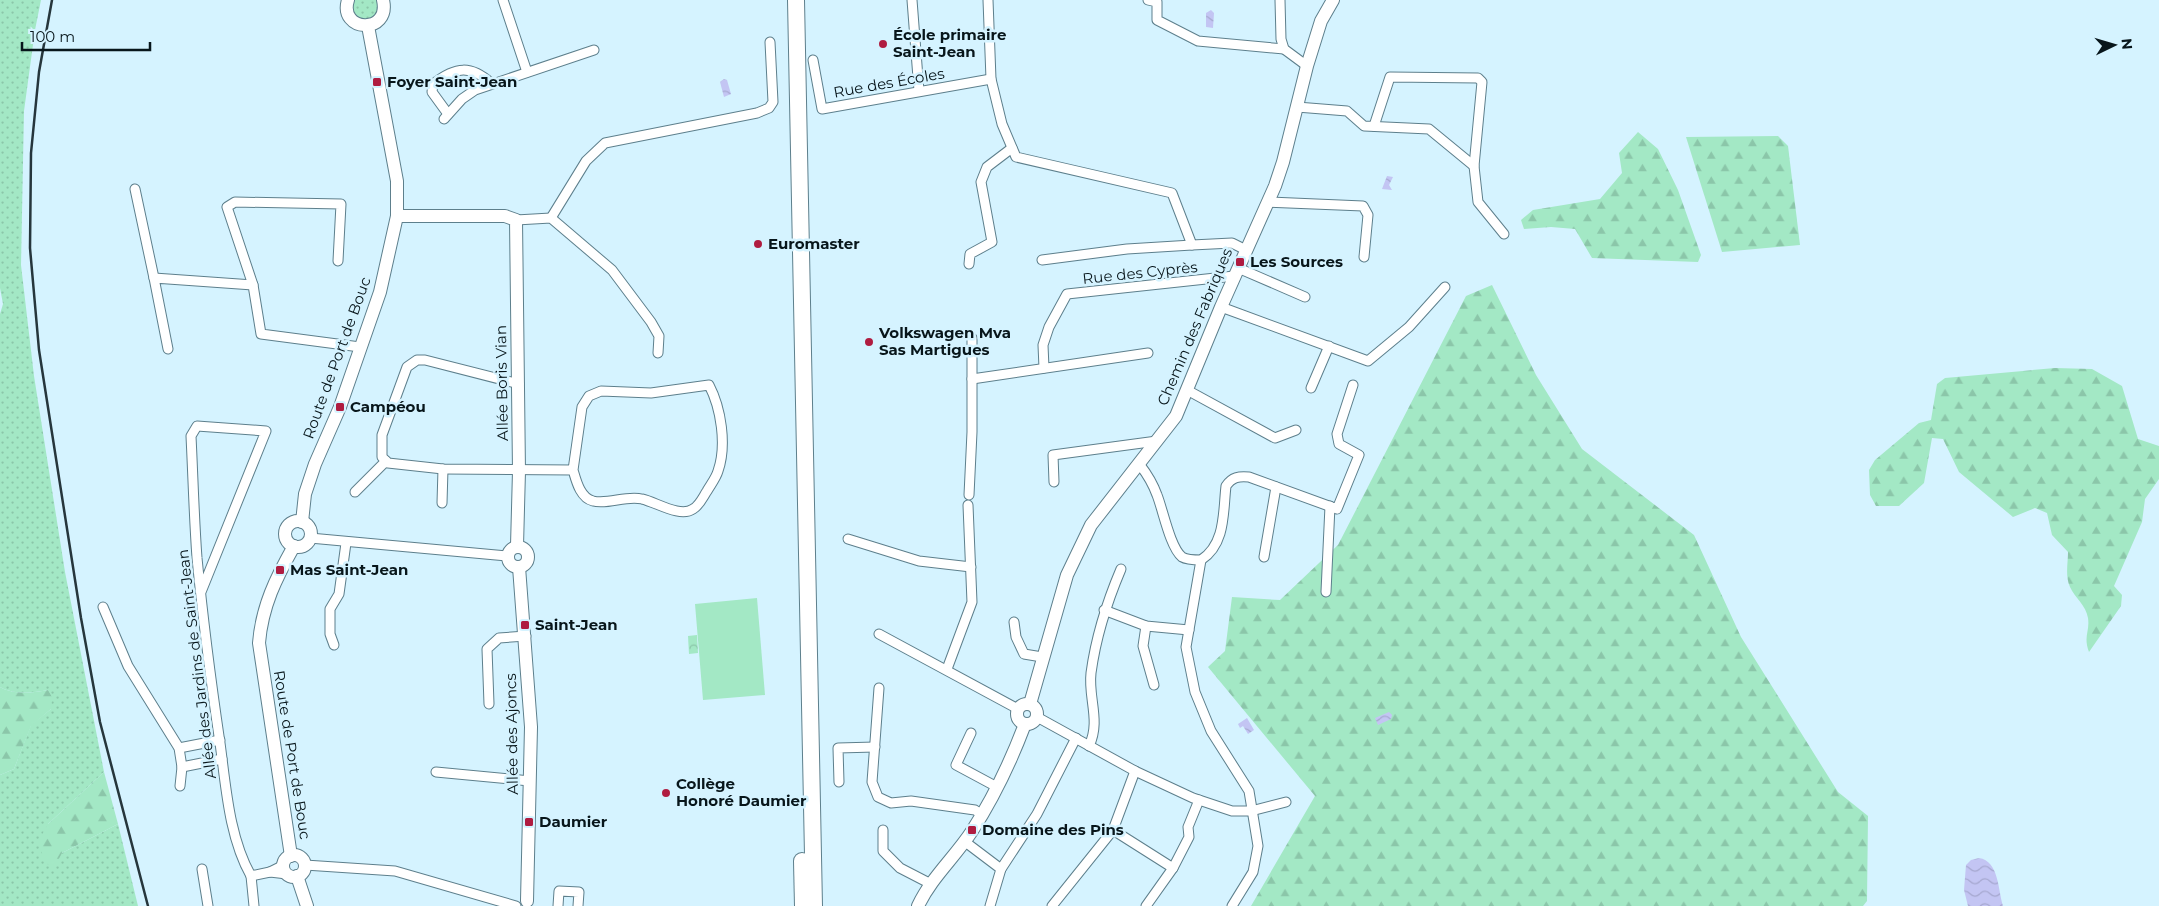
<svg xmlns="http://www.w3.org/2000/svg" width="2159" height="906" viewBox="0 0 2159 906" font-family="Montserrat,sans-serif">
  <style>
    .grass { fill: url(#grass-dots) }
    .forest { fill: url(#forest-firs) }
    .park { fill: url(#park-crowns) }
    .pitch { fill: #a3e8c5 }
    .water { fill: url(#water-waves) }
    .lines { fill: none; stroke-linecap: round; stroke-linejoin: round }
    .street-casing { stroke: #5d7f8c; stroke-width: 11 }
    .secondary-casing { stroke: #5d7f8c; stroke-width: 14 }
    .highway-casing { stroke: #5d7f8c; stroke-width: 18 }
    .street { stroke: #fff; stroke-width: 9 }
    .secondary { stroke: #fff; stroke-width: 12 }
    .highway { stroke: #fff; stroke-width: 16 }
    .rail { stroke: #26363c; stroke-width: 2.5 }
    .poi-dot { fill: #af1c40; stroke: #d5f3ff; stroke-width: 2 }
    .labels { text-anchor: middle; stroke-width: 5; stroke-linejoin: round; paint-order: stroke }
    .poi-label { font-size: 15px; font-weight: bold; fill: #08161b; stroke: #d5f3ff; text-anchor: start }
    .street-label { font-size: 15px; fill: #08161b; stroke: #d5f3ff }
  </style>
  <defs>
    <pattern id="grass-dots" width="8" height="8" patternUnits="userSpaceOnUse" patternTransform="scale(1.25)"><rect width="8" height="8" fill="#a3e8c5"/><path d="M2 2h.1M6 6h.1" fill="none" stroke="#8bc6a9" stroke-width="1.8" stroke-linecap="round"/></pattern>
    <pattern id="forest-firs" width="22" height="20" patternUnits="userSpaceOnUse" patternTransform="scale(1.25)"><rect width="22" height="20" fill="#a3e8c5"/><path d="M5 1l3.5 6h-7zM16 11l3.5 6h-7z" fill="#8bc6a9"/></pattern>
    <pattern id="park-crowns" width="20" height="18" patternUnits="userSpaceOnUse" patternTransform="scale(1.25)"><rect width="20" height="18" fill="#a3e8c5"/><path d="M2 6a3 3 0 1 1 6 0M12 15a3 3 0 1 1 6 0" fill="none" stroke="#8bc6a9"/></pattern>
    <pattern id="water-waves" width="16" height="10" patternUnits="userSpaceOnUse" patternTransform="scale(1.25)"><rect width="16" height="10" fill="#c3c5f3"/><path d="M0 5q4-4 8 0t8 0" fill="none" stroke="#a6a8d0"/></pattern>
  </defs>
  <rect width="100%" height="100%" fill="#d5f3ff"/>
  <!-- grass -->
  <g class="grass">
    <path d="M 0,0 L 41,0 L 35,30 L 24,111 L 21,265 L 34,376 L 65,572 L 104,772 L 48,824 L 62,853 L 118,824 L 138,906 L 0,906 L 0,775 L 14,769 L 31,725 L 51,709 L 48,690 C 33,693 14,695 0,687 L 0,314 L 3,304 L 0,288 Z"/>
    <polygon points="351,0 378,0 380,7 373,20 354,18"/>
  </g>
  <!-- forest -->
  <g class="forest">
    <polygon points="1638,132 1658,149 1678,190 1701,255 1698,262 1592,258 1575,229 1551,227 1524,229 1521,220 1533,210 1600,199 1622,173 1619,153"/>
    <polygon points="1778,136 1788,146 1800,245 1722,252 1686,137"/>
    <polygon points="1492,285 1536,375 1582,449 1694,535 1741,637 1838,792 1868,816 1867,901 1863,906 1251,906 1315,796 1208,667 1225,651 1232,597 1280,600 1338,545 1466,296"/>
    <path d="M 2055,368 L 2092,369 L 2122,386 L 2138,439 L 2159,446 L 2159,479 L 2145,499 L 2142,522 L 2114,586 L 2122,595 L 2121,606 L 2089,652 C 2083,636 2090,632 2088,618 C 2086,605 2075,598 2070,587 C 2065,576 2068,563 2068,552 L 2052,535 L 2047,513 L 2035,508 L 2013,517 L 1959,472 L 1943,439 L 1932,438 L 1924,483 L 1899,506 L 1876,506 L 1870,495 L 1869,470 L 1875,460 L 1919,423 L 1931,420 L 1937,384 L 1945,378 Z"/>
    <path d="M 0,687 C 14,695 33,693 48,690 L 52,697 L 51,709 L 31,726 L 14,769 L 0,775 Z"/>
    <polygon points="104,772 118,824 62,853 54,868 44,862 39,840 48,824"/>
  </g>
  <!-- park -->
  <polygon class="park" points="697,635 698,653 689,654 688,636"/>
  <!-- pitch -->
  <polygon class="pitch" points="757,598 765,695 703,700 695,604"/>
  <!-- water -->
  <g class="water">
    <polygon points="1211,10 1214,13 1213,28 1206,27 1206,13"/>
    <polygon points="724,79 727,80 731,94 724,97 720,82"/>
    <polygon points="1387,176 1393,177 1389,185 1392,190 1382,189"/>
    <polygon points="1389,712 1392,715 1391,719 1378,725 1375,718"/>
    <polygon points="1247,718 1254,730 1248,734 1243,726 1240,728 1238,724"/>
    <path d="M 1979,858 C 1999,861 1998,890 2003,906 L 1968,906 L 1964,890 L 1966,865 L 1971,860 Z"/>
  </g>
  <g class="lines">
    <!-- street casing -->
    <g class="street-casing">
      <g id="street">
        <polyline points="503,0 527,72"/>
        <polyline points="912,0 919,91"/>
        <polyline points="988,0 991,79 1002,124 1016,157 1172,193 1192,245 1232,243 1246,250"/>
        <polyline points="1148,0 1157,2 1157,20 1198,41 1284,49"/>
        <polyline points="1280,0 1281,39 1284,49 1307,66"/>
        <polyline points="813,60 822,109 991,79"/>
        <polyline points="1297,107 1347,111 1364,126 1429,129 1474,166"/>
        <path d="M 448,114 L 432,92 L 433,84 C 456,66 471,65 492,84"/>
        <polyline points="444,119 462,99 475,90 594,50"/>
        <polyline points="1374,126 1390,77 1478,78 1482,82 1474,166 1478,202 1504,234"/>
        <polyline points="135,189 154,278"/>
        <polyline points="1267,202 1363,206 1368,215 1364,257"/>
        <polyline points="551,218 586,161 605,143 757,113 769,108 773,102 770,42"/>
        <polyline points="516,220 551,218 612,270 651,322 659,336 658,353"/>
        <polyline points="1042,260 1127,249 1192,245"/>
        <polyline points="969,264 970,254 992,242 981,182 987,167 1012,148"/>
        <polyline points="1238,268 1305,297"/>
        <polyline points="253,285 227,207 235,202 341,204 338,261"/>
        <polyline points="1221,307 1368,361 1409,327 1445,287"/>
        <polyline points="168,349 154,278 253,285 261,334 360,347"/>
        <polyline points="1044,368 1043,345 1049,327 1067,294 1234,276"/>
        <polyline points="972,379 1148,353"/>
        <path d="M 519,384 L 425,360 L 417,360 L 407,367 L 382,435 L 382,457 L 388,463 L 443,469 L 573,470 L 582,407 L 589,396 L 601,391 L 651,393 L 709,385 C 721,408 727,445 718,471 C 716,478 711,484 707,491 C 703,497 700,505 693,509 C 680,518 656,502 642,499 C 626,495 608,505 593,501 C 580,498 576,480 573,470"/>
        <polyline points="1311,388 1329,346"/>
        <polyline points="1187,390 1275,438 1296,430"/>
        <path d="M 1140,465 C 1147,474 1153,484 1157,495 C 1163,510 1170,547 1182,557 C 1187,560 1195,560 1201,560 C 1226,544 1223,511 1226,486 C 1232,477 1239,476 1249,477 L 1337,509 L 1359,455 L 1339,444 L 1337,434 L 1353,385"/>
        <polyline points="1054,482 1053,455 1157,441"/>
        <polyline points="355,492 386,461"/>
        <polyline points="969,495 972,432 972,338"/>
        <polyline points="442,503 443,469"/>
        <polyline points="310,538 507,556"/>
        <polyline points="848,539 919,561 971,567"/>
        <polyline points="1264,557 1276,487"/>
        <polyline points="1201,560 1186,647 1195,692 1211,731 1249,791 1258,846 1253,872 1232,906"/>
        <path d="M 201,592 L 266,431 L 197,426 L 191,436 C 193,476 194,517 197,558 C 203,620 211,682 220,743 C 226,787 229,837 251,876 L 270,872"/>
        <polyline points="1326,592 1330,506"/>
        <polyline points="103,607 128,666 179,748 182,767 180,786"/>
        <polyline points="1104,610 1146,626 1189,630"/>
        <polyline points="1014,622 1016,637 1024,654 1042,657"/>
        <polyline points="1146,626 1143,646 1154,685"/>
        <polyline points="879,634 1018,709"/>
        <polyline points="334,645 330,634 330,609 339,594 346,543"/>
        <polyline points="947,669 972,602 968,505"/>
        <polyline points="879,688 872,782 878,797 891,803 911,801 975,810 981,814"/>
        <polyline points="489,704 487,649 499,638 526,636"/>
        <polyline points="1037,717 1135,771 1193,798 1232,811 1251,811 1286,802"/>
        <polyline points="971,733 956,765 997,787"/>
        <path d="M 1089,746 C 1101,721 1088,698 1091,673 C 1096,636 1107,602 1121,569"/>
        <polyline points="179,748 220,740"/>
        <polyline points="182,767 222,759"/>
        <polyline points="436,772 530,781"/>
        <polyline points="839,782 838,748 875,747"/>
        <polyline points="883,830 883,851 900,868 931,884"/>
        <polyline points="1113,830 1173,868"/>
        <polyline points="964,841 1001,869 990,906"/>
        <polyline points="284,865 270,872 287,874"/>
        <polyline points="305,865 395,871 516,906"/>
        <polyline points="202,869 208,906"/>
        <polyline points="1001,869 1037,814 1076,738"/>
        <polyline points="251,876 254,906"/>
        <polyline points="558,906 559,891 579,892 578,906"/>
        <polyline points="1052,906 1113,830 1135,771"/>
        <polyline points="1146,906 1173,868 1189,837 1188,827 1199,800"/>
      </g>
    </g>
    <!-- secondary casing -->
    <g class="secondary-casing">
      <g id="secondary">
        <path d="M 348,0 C 338,32 391,35 383,0"/>
        <polyline points="397,216 505,216 516,220 519,471 517,546"/>
        <circle cx="298" cy="534" r="13"/>
        <polyline points="302,522 305,494 315,464 340,407 380,292 397,216 397,181 368,26"/>
        <circle cx="518" cy="557" r="10"/>
        <polyline points="519,567 531,727 527,901"/>
        <circle cx="1027" cy="714" r="10"/>
        <polyline points="1030,704 1067,575 1091,525 1176,416 1221,307 1275,186 1283,162 1307,66 1321,21 1333,0"/>
        <circle cx="294" cy="866" r="11"/>
        <path d="M 291,856 L 259,643 C 262,606 276,578 294,546"/>
        <polyline points="297,876 307,906"/>
        <path d="M 918,906 C 931,878 955,857 972,831 C 994,797 1011,761 1025,724"/>
      </g>
    </g>
    <!-- highway casing -->
    <g class="highway-casing">
      <g id="highway">
        <polyline points="796,0 814,906"/>
        <polyline points="802,861 803,906"/>
      </g>
    </g>
    <!-- street -->
    <use href="#street" class="street"/>
    <!-- secondary -->
    <use href="#secondary" class="secondary"/>
    <!-- highway -->
    <use href="#highway" class="highway"/>
    <!-- rail -->
    <polyline class="rail" points="52,0 39,72 31,153 30,248 39,350 81,618 100,722 148,906"/>
  </g>
  <!-- markers -->
  <g class="poi-dot">
    <circle cx="883" cy="44" r="5"/>
    <rect x="372" y="77" width="10" height="10" rx="2.5"/>
    <circle cx="758" cy="244" r="5"/>
    <rect x="1235" y="257" width="10" height="10" rx="2.5"/>
    <circle cx="869" cy="342" r="5"/>
    <rect x="335" y="402" width="10" height="10" rx="2.5"/>
    <rect x="275" y="565" width="10" height="10" rx="2.5"/>
    <rect x="520" y="620" width="10" height="10" rx="2.5"/>
    <circle cx="666" cy="793" r="5"/>
    <rect x="524" y="817" width="10" height="10" rx="2.5"/>
    <rect x="967" y="825" width="10" height="10" rx="2.5"/>
  </g>
  <g class="labels">
    <!-- poi labels -->
    <g class="poi-label">
      <text x="893" y="40">École primaire<tspan x="893" dy="17">Saint-Jean</tspan></text>
      <text x="387" y="87">Foyer Saint-Jean</text>
      <text x="768" y="249">Euromaster</text>
      <text x="1250" y="267">Les Sources</text>
      <text x="879" y="338">Volkswagen Mva<tspan x="879" dy="17">Sas Martigues</tspan></text>
      <text x="350" y="412">Campéou</text>
      <text x="290" y="575">Mas Saint-Jean</text>
      <text x="535" y="630">Saint-Jean</text>
      <text x="676" y="789">Collège<tspan x="676" dy="17">Honoré Daumier</tspan></text>
      <text x="539" y="827">Daumier</text>
      <text x="982" y="835">Domaine des Pins</text>
    </g>
    <!-- street labels -->
    <g class="street-label">
      <text transform="translate(889 83) rotate(-10)" y="5">Rue des Écoles</text>
      <text transform="translate(1140 273) rotate(-6)" y="5">Rue des Cyprès</text>
      <text transform="translate(1195 327) rotate(-67)" y="5">Chemin des Fabriques</text>
      <text transform="translate(337 358) rotate(-70)" y="5">Route de Port de Bouc</text>
      <text transform="translate(502 383) rotate(-91)" y="5">Allée Boris Vian</text>
      <text transform="translate(197 664) rotate(-97)" y="5">Allée des Jardins de Saint-Jean</text>
      <text transform="translate(512 734) rotate(-91)" y="5">Allée des Ajoncs</text>
      <text transform="translate(292 755) rotate(81)" y="5">Route de Port de Bouc</text>
    </g>
  </g>
  <!-- north arrow -->
  <g transform="translate(2114 45) rotate(85)" stroke="#d5f3ff" stroke-width="4" paint-order="stroke">
  <path d="M0-4L9 19L0 12L-9 19Z" fill="#08161b"/>
  <text y="-8" font-size="14" font-weight="bold" text-anchor="middle" fill="#08161b">N</text>
  </g>
  <!-- scale -->
  <path d="M22 42v8h128v-8" fill="none" stroke="#08161b" stroke-width="2.5"/>
  <text x="30" y="42" font-size="15" fill="#08161b" stroke="#d5f3ff" stroke-width="4" paint-order="stroke">100 m</text>
</svg>
